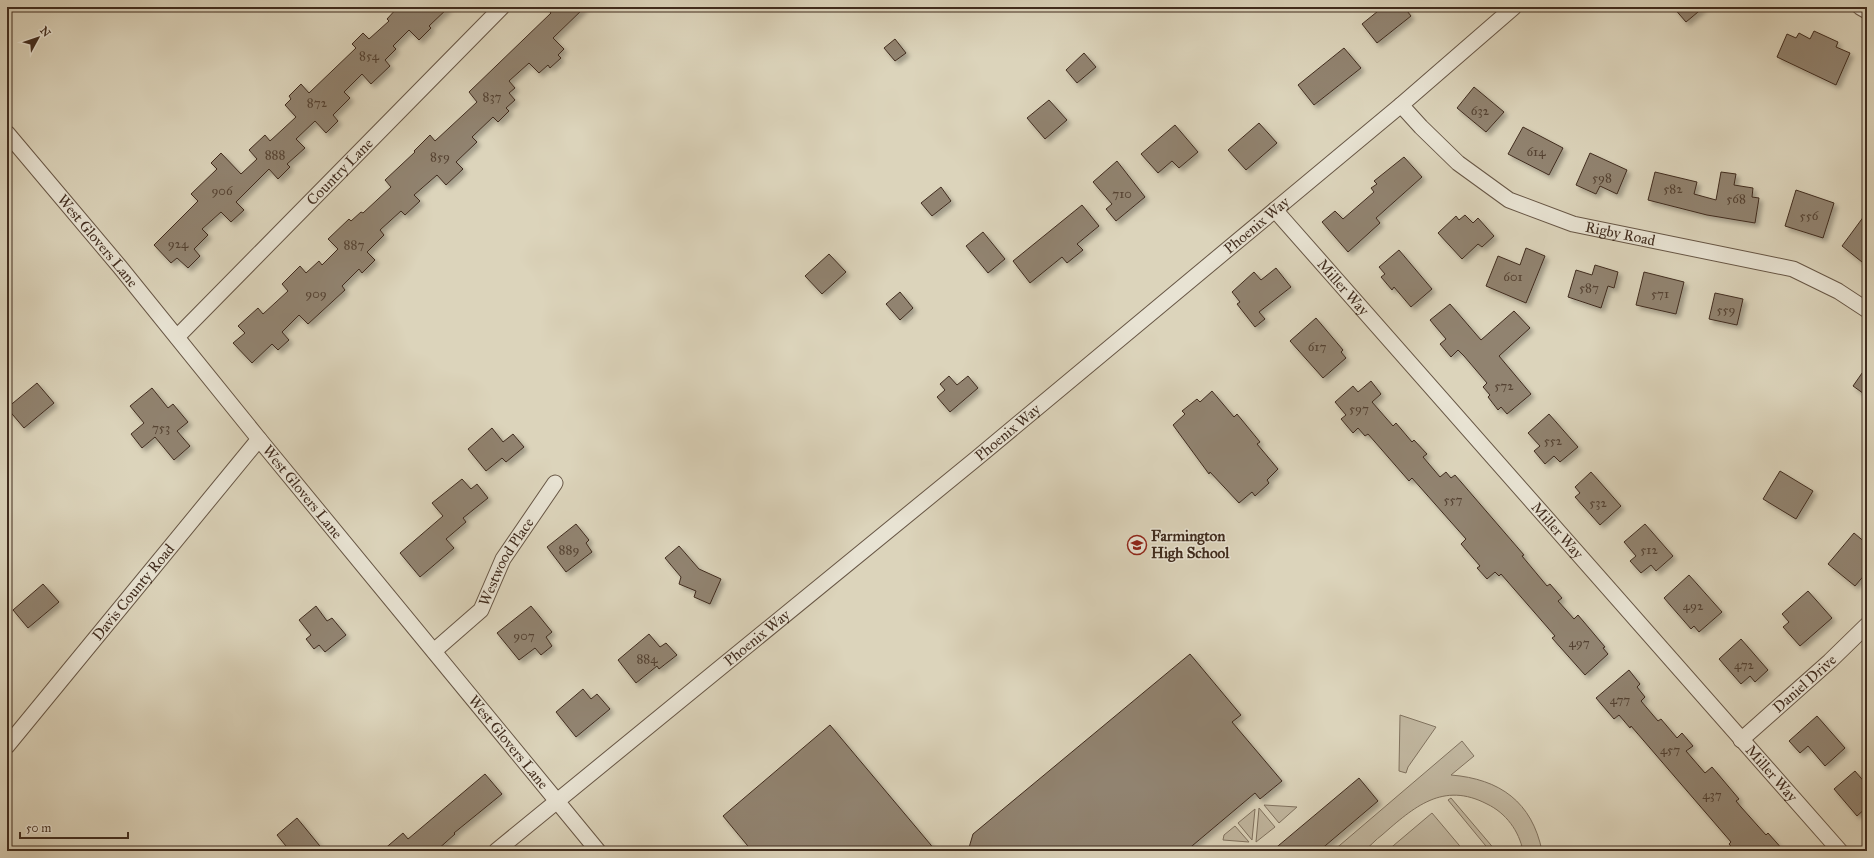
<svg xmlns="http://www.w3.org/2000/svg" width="1874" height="858" viewBox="0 0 1874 858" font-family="'IM FELL Great Primer',serif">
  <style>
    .green { fill: #c1b7a0; stroke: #80725f }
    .building { fill: #918370; stroke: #402c1e; filter: url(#shadow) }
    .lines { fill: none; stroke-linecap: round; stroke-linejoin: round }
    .minor-casing { stroke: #675645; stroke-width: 17 }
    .minor { stroke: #e8e3d3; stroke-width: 15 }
    .labels { text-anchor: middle; stroke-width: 3; stroke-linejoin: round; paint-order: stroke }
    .number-label { font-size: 13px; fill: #544232 }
    .street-label { font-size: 15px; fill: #402c1e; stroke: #e8e3d3 }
    .poi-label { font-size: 15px; font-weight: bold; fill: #402c1e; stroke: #e8e3d3; text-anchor: start }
  </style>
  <defs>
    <filter id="shadow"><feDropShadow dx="3.5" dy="3.5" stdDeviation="2" flood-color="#0004"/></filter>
  </defs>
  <rect width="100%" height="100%" fill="#dcd4bb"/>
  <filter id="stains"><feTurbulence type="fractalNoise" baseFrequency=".005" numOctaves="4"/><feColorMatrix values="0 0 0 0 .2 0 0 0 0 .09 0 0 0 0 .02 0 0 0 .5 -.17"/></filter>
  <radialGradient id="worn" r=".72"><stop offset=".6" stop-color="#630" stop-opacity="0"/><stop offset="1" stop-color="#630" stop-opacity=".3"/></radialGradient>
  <!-- green -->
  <g class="green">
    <polygon points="1400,715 1436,727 1408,767 1406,773 1399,771"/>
    <path d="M 1462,741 L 1474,756 L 1451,775 C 1500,779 1532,802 1542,851 L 1523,851 C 1519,831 1506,813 1487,804 C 1443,781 1414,807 1382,835 C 1376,839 1370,847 1363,851 C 1358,853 1339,851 1333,851 Z"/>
    <polygon points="1451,798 1496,851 1490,851 1448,800"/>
    <polygon points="1264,805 1297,807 1279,823"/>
    <polygon points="1259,808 1275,827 1256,842"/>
    <polygon points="1255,809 1252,840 1238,823"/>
    <polygon points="1432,813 1464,851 1387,851"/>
    <polygon points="1235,826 1249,842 1223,840 1224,835"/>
  </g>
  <!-- building -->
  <g class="building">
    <polygon points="398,7 449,7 429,26 431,28 419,40 409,30 393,46 396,49 385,60 390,66 371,84 362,74 344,92 350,98 333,115 338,121 326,133 315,121 296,139 305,148 287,164 290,167 278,179 269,169 236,202 244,210 231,222 221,212 202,229 208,235 194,249 200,256 188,268 177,258 171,263 154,245 198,201 191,194 217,169 211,163 221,153 241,174 257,159 249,150 265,135 270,141 296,117 285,105 291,99 289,96 301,84 309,93 356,48 352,44 363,33 369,39 389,21 387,19"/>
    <polygon points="546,7 585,7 553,38 564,49 558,55 561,58 550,68 548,65 539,73 529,63 509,81 515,88 509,93 515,100 506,108 509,111 498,122 493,117 472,137 477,142 456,162 463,169 446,185 437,175 414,195 420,201 405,215 401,211 380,230 384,235 367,252 375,260 362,273 359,269 342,286 345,290 308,324 299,315 282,332 289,340 278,350 272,344 252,363 233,343 245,333 238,326 258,308 263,314 288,291 282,284 300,266 306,273 319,261 322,265 338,249 328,239 349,219 351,221 361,212 363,213 391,187 385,180 415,152 414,151 430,135 435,141 477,102 469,92 551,13"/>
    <polygon points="1383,7 1404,7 1411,16 1377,43 1362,24"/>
    <polygon points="1673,7 1704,7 1686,22"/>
    <polygon points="1814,31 1838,42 1836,47 1850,53 1836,85 1777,57 1787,34 1796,38 1799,33 1810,39"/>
    <polygon points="895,39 906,53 895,61 884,48"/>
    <polygon points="1344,48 1361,68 1314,105 1298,85"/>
    <polygon points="1084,53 1096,67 1077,83 1066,70"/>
    <polygon points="1474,87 1504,112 1486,132 1457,108"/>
    <polygon points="1049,100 1067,120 1045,139 1027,118"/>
    <polygon points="1259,123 1277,143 1246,170 1228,150"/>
    <polygon points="1175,125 1198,152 1179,168 1172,161 1158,173 1141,154"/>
    <polygon points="1523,127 1563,148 1549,175 1508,154"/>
    <polygon points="1590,153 1627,170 1617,194 1600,186 1596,194 1576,185"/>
    <polygon points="1404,157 1422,177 1376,218 1380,223 1348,252 1322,222 1335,211 1343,219 1374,192 1371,188 1377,184 1374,181"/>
    <polygon points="1117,161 1145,197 1116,221 1106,209 1112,204 1093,182"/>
    <polygon points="1655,172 1697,182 1694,194 1716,200 1721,172 1736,174 1734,185 1753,188 1752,197 1759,198 1755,223 1707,215 1648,200"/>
    <polygon points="941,187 951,201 932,216 921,203"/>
    <polygon points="1796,190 1834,203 1823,238 1785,226"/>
    <polygon points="1082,205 1099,226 1077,244 1083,250 1067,263 1062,257 1030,283 1013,261"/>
    <polygon points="1867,212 1867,266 1842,246"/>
    <polygon points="1465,215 1473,223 1478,218 1494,236 1482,247 1478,244 1462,259 1438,233 1456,216 1459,220"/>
    <polygon points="983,232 1005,259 988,273 966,246"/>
    <polygon points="1526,248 1545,256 1526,303 1486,286 1498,256 1520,265"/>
    <polygon points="1399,250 1432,289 1411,307 1394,287 1392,290 1381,277 1385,274 1379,267"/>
    <polygon points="829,254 846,272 822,294 805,276"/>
    <polygon points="1595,265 1618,272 1614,288 1608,286 1601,308 1568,297 1576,270 1592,275"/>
    <polygon points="1276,268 1291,287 1259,312 1265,319 1255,327 1237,304 1240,302 1232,292 1254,272 1261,280"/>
    <polygon points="1644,272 1684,282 1676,314 1636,305"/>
    <polygon points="900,292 913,308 900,320 886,304"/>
    <polygon points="1715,293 1743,299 1737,325 1709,319"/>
    <polygon points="1450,304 1481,340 1514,311 1530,328 1499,356 1531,394 1507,414 1501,407 1498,410 1488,397 1490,395 1483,387 1487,383 1464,356 1458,350 1451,357 1440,344 1446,339 1430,320"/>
    <polygon points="1316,318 1343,350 1341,352 1346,358 1323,378 1290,341"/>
    <polygon points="1867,366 1867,396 1853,386"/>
    <polygon points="949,376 957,385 968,376 978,388 950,412 937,397 945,390 940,384"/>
    <polygon points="1371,381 1381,394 1372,402 1393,426 1396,423 1412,442 1414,440 1427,454 1423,457 1440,477 1446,472 1451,478 1455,475 1524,555 1522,556 1547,586 1550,584 1562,598 1558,601 1574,619 1578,615 1605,647 1603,648 1608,654 1585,675 1552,638 1555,636 1501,574 1499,576 1495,572 1487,579 1477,568 1480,566 1461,544 1466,539 1412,478 1409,481 1368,434 1365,436 1358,428 1353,433 1341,419 1346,415 1335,402 1353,386 1358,392"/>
    <polygon points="37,383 54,403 24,428 7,408"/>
    <polygon points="152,388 168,408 173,404 188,422 177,431 190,446 174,460 155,437 142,448 131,434 144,423 130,406"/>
    <polygon points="1212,391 1234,417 1237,414 1260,442 1257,444 1278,469 1267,480 1269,483 1255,496 1252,492 1239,503 1210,472 1209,474 1173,425 1185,414 1182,411 1197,399 1200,402"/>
    <polygon points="1549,414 1578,447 1560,462 1554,456 1545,464 1534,451 1540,446 1528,433"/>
    <polygon points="492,428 503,442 513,434 524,447 506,462 502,458 486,471 468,449"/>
    <polygon points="1780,471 1813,491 1796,519 1763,499"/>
    <polygon points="1591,472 1621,506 1600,525 1575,497 1580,493 1575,487"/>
    <polygon points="462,479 471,489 477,484 488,498 463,518 466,522 446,539 454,548 420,577 400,553 443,516 432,503"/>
    <polygon points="576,524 589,540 586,543 592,552 566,572 547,547"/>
    <polygon points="1645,524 1673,556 1656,571 1651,565 1641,573 1630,561 1636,556 1624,542"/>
    <polygon points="1854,533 1867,544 1867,572 1855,586 1828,564"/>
    <polygon points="679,546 699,569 721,579 710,604 694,597 696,591 679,584 681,577 665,558"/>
    <polygon points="1689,575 1722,612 1699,632 1694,626 1691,629 1664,598"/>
    <polygon points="43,584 59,602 28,628 13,610"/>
    <polygon points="1808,591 1832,618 1800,646 1783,627 1789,622 1782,614"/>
    <polygon points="316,606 327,621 332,618 346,635 325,652 319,645 314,649 306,639 311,635 299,620"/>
    <polygon points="531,606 552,632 546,637 552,646 541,655 535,648 519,660 497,633"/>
    <polygon points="649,634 660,647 666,643 677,655 659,669 657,666 636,683 618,660"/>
    <polygon points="1741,639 1768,670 1755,682 1750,676 1741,684 1719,659"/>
    <polygon points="1190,654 1241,715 1232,722 1282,781 1260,799 1255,793 1186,851 968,851 973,834"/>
    <polygon points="1629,670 1640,684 1637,687 1645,697 1641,701 1658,721 1661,719 1677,738 1682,733 1693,746 1686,751 1705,773 1712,767 1739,799 1736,801 1741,807 1766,835 1768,833 1784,851 1735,851 1729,844 1731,842 1631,726 1630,728 1619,715 1614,719 1596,698"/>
    <polygon points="583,689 591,699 597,694 610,709 576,737 556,712"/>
    <polygon points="1817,716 1845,748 1825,766 1808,746 1800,753 1789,741"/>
    <polygon points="830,725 936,851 752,851 723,816"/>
    <polygon points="1855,771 1867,785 1867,807 1857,816 1834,789"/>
    <polygon points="485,774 502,794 454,833 455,834 436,851 382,851 403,833 408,839"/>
    <polygon points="1359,778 1378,801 1319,851 1272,851"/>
    <polygon points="297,818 324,851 290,851 277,835"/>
  </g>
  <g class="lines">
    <!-- minor casing -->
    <g class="minor-casing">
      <g id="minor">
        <polyline points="1860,7 1867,11"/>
        <path id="s1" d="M 1401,105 L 1421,127 L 1458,163 L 1509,200 L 1573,224 L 1793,269 L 1838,291 L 1867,310"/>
        <path id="s2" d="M 7,133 L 120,267 L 259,439 L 598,851"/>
        <path id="s3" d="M 1275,210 L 1840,851"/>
        <path id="s4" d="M 177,337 L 502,7"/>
        <path id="s5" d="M 434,651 L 481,610 L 503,559 L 555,483"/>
        <path id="s6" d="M 1741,740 L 1830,661 L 1867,625"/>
        <path id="s7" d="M 7,746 L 259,439"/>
        <path id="s8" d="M 496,851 L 977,458 L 1401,105 L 1514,7"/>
      </g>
    </g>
    <!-- minor -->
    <use href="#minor" class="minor"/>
  </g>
  <!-- icons -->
  <defs>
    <g id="school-ring" transform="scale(1)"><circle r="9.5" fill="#e8e3d3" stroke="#8f2418" stroke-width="1.5"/><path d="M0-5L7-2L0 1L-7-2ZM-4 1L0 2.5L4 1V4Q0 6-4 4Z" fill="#8f2418"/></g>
  </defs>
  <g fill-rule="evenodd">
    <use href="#school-ring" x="1137" y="545"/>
  </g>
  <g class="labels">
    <!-- number labels -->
    <g class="number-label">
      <text x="369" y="60">854</text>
      <text x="492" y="101">837</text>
      <text x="317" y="107">872</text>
      <text x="1480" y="115">632</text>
      <text x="1536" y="156">614</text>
      <text x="275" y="159">888</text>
      <text x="440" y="161">859</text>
      <text x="1602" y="182">598</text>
      <text x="1673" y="193">582</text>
      <text x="222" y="195">906</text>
      <text x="1122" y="198">710</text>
      <text x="1736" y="203">568</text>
      <text x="1809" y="220">556</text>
      <text x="178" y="248">924</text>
      <text x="354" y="249">887</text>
      <text x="1513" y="281">601</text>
      <text x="1589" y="292">587</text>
      <text x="316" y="298">909</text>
      <text x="1660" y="298">571</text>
      <text x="1726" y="314">559</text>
      <text x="1317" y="351">617</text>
      <text x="1504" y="390">572</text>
      <text x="1359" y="413">597</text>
      <text x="161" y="432">753</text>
      <text x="1553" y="445">552</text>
      <text x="1453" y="504">557</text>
      <text x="1598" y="507">532</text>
      <text x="569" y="554">889</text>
      <text x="1649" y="554">512</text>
      <text x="1693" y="610">492</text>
      <text x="524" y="640">907</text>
      <text x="1579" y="647">497</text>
      <text x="647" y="663">884</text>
      <text x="1744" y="669">472</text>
      <text x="1620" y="704">477</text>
      <text x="1670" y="754">457</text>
      <text x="1712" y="799">437</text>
    </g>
    <!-- street labels -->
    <g class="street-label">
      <text dy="5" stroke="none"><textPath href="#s4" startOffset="232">Country Lane</textPath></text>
      <text dy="5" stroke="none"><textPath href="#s8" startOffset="985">Phoenix Way</textPath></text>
      <text dy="5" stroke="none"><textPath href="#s1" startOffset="261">Rigby Road</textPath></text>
      <text dy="5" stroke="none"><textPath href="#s2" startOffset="141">West Glovers Lane</textPath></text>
      <text dy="5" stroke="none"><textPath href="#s3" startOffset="103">Miller Way</textPath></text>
      <text dy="5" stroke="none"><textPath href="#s8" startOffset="661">Phoenix Way</textPath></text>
      <text dy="5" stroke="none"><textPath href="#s2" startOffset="465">West Glovers Lane</textPath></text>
      <text dy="5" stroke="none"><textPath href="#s3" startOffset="427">Miller Way</textPath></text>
      <text dy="5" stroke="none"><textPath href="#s5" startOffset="117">Westwood Place</textPath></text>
      <text dy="5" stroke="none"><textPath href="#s7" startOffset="199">Davis County Road</textPath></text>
      <text dy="5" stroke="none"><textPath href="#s8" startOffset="337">Phoenix Way</textPath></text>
      <text dy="5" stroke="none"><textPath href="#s6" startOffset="85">Daniel Drive</textPath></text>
      <text dy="5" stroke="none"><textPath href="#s2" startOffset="789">West Glovers Lane</textPath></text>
      <text dy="5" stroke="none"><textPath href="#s3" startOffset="751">Miller Way</textPath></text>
    </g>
    <!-- poi labels -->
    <g class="poi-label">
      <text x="1151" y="541">Farmington<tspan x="1151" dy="17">High School</tspan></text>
    </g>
  </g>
  <!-- margin -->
  <rect width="1874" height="858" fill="none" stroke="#dcd4bb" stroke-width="24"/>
  <rect x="8" y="8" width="1858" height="842" fill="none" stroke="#402c1e" stroke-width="2"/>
  <rect x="12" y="12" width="1850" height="834" fill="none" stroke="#402c1e"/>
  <!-- north arrow -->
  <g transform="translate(38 38) rotate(50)" stroke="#e8e3d3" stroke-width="3" paint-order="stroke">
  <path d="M0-3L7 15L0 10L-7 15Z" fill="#402c1e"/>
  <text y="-6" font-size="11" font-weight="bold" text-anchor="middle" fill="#402c1e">N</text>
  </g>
  <!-- scale -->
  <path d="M20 832v6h108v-6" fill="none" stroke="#402c1e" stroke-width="2"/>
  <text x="26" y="832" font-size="12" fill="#402c1e" stroke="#e8e3d3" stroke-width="3" paint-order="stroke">50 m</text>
  <rect width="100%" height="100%" filter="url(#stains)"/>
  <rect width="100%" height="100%" fill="url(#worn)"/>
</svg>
